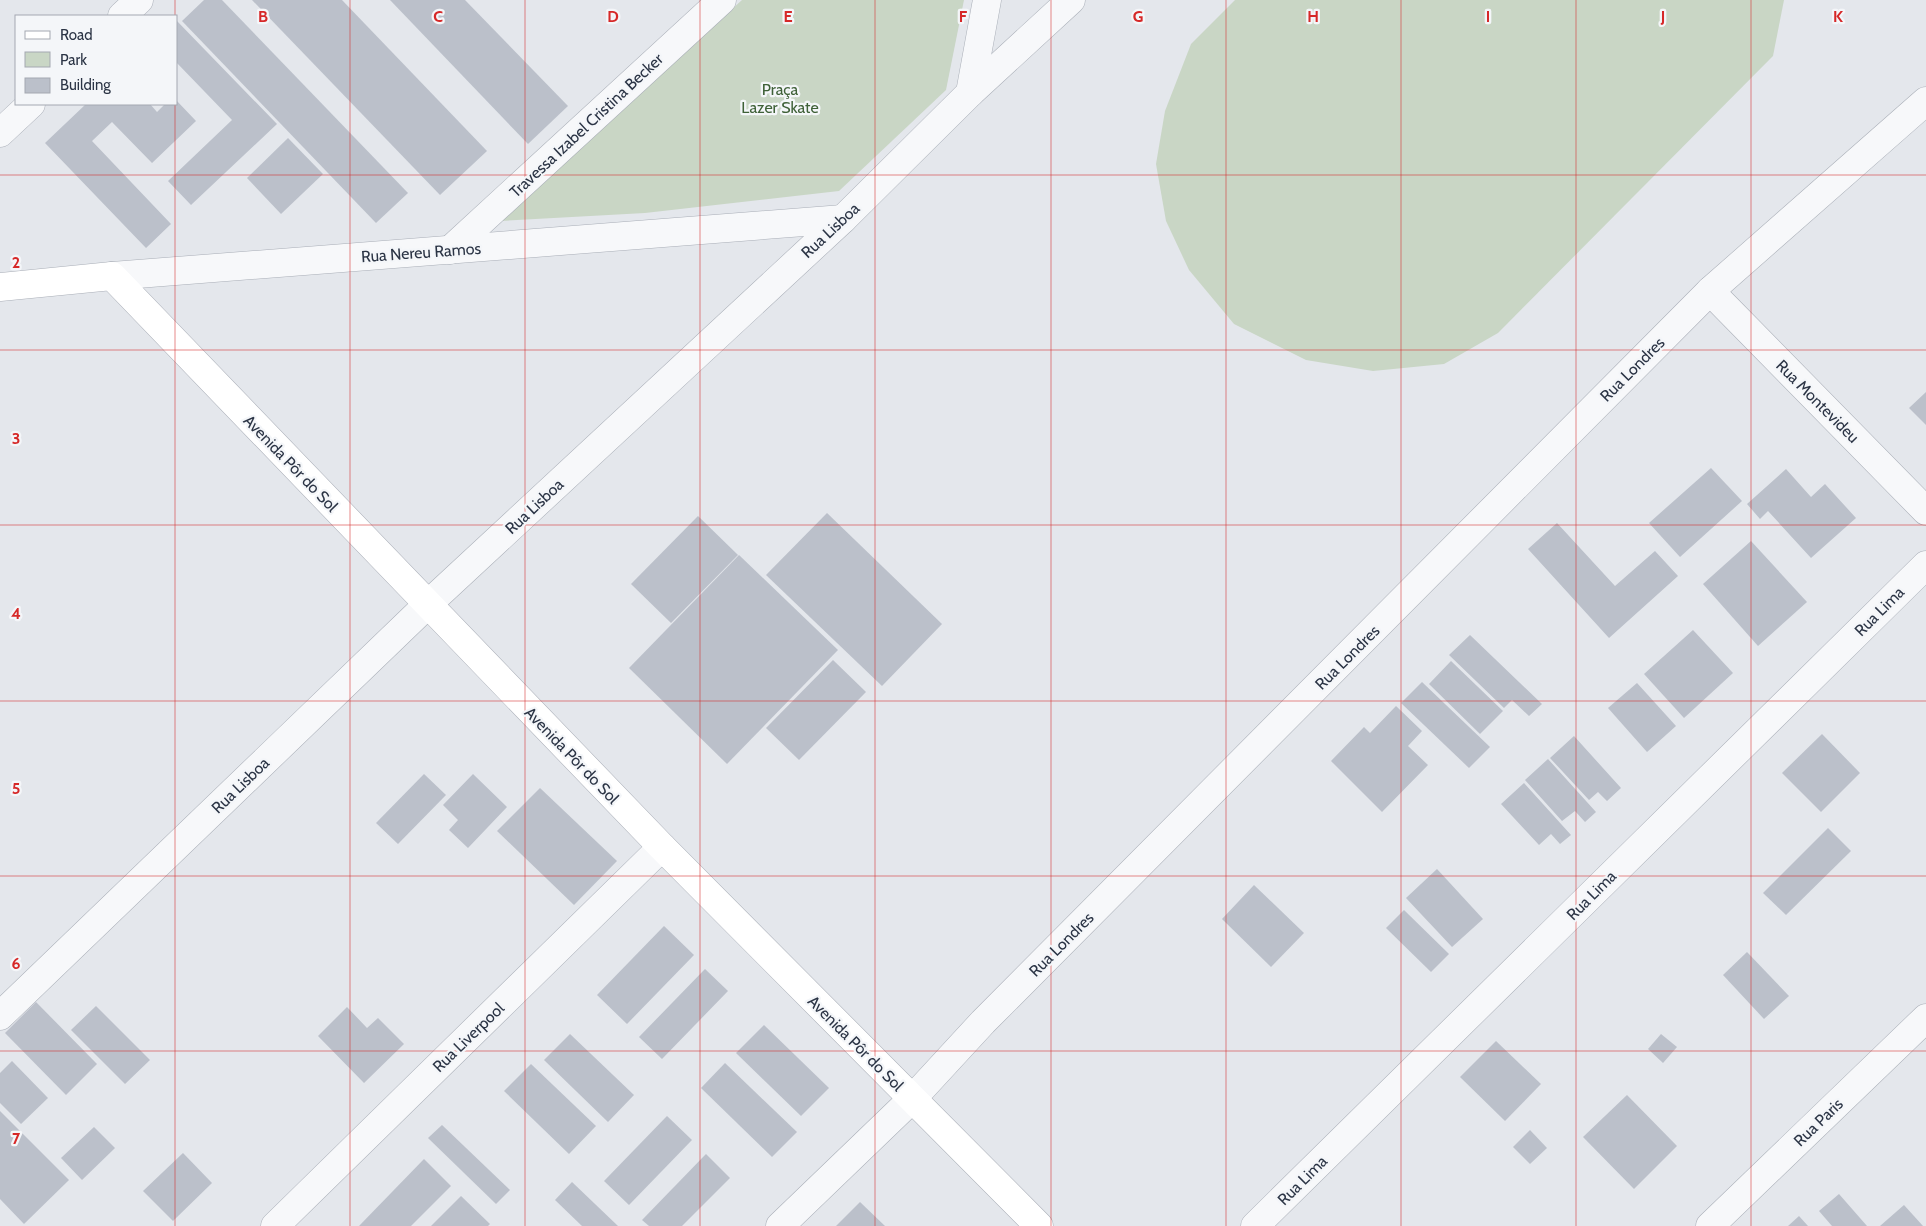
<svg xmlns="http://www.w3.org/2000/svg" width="1926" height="1226" viewBox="0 0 1926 1226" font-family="Cabin,sans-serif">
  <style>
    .green { fill: #c9d6c5 }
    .building { fill: #bbc0ca }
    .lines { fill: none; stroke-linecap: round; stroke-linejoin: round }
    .street-casing { stroke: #a9aeb7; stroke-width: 29 }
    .secondary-casing { stroke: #a9aeb7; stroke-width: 29 }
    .street { stroke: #f7f8fa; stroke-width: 28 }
    .secondary { stroke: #fff; stroke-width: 28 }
    .grid { fill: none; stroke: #d62828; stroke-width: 1; stroke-opacity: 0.55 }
    .labels { text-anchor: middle; stroke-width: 4.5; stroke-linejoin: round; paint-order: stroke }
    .park-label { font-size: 16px; fill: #3f6138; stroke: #f4f6f9 }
    .street-label { font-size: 16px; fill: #2b3445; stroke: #f4f6f9 }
    .grid-label { font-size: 16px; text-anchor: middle; font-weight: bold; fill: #d62828; stroke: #f4f6f9; stroke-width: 4.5; stroke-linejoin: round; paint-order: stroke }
  </style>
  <rect width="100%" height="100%" fill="#e4e7ec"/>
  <!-- green -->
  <g class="green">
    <polygon points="742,0 964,0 946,90 839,191 645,213 500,221"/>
    <polygon points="1235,0 1784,0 1773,56 1498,333 1444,364 1373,371 1306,360 1234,324 1189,270 1166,221 1156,164 1165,111 1191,44"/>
  </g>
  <!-- building -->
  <g class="building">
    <polygon points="204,0 222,0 408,193 376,223 182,21"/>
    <polygon points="252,0 342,0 487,151 440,195"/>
    <polygon points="390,0 465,0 568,106 528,144"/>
    <polygon points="176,20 277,124 191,205 168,181 232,120 176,62"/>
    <polygon points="176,100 196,121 152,163 112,122 92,141 171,224 146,248 45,143 86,104 150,104 157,112 164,105 163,104 176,104"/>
    <polygon points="288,138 323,174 281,214 247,178"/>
    <polygon points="1926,392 1926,425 1909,408"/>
    <polygon points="1711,468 1742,501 1680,557 1649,523"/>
    <polygon points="1786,469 1811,497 1825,484 1856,518 1811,558 1768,511 1760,519 1747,504"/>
    <polygon points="827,513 942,624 882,686 766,575"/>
    <polygon points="698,516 738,555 671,623 631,584"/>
    <polygon points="1557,523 1615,586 1655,551 1678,576 1609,638 1528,549"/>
    <polygon points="1751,541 1807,602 1758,646 1703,584"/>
    <polygon points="739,555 838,650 727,764 629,668"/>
    <polygon points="1693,630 1733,673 1684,718 1644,674"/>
    <polygon points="1470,635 1542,704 1529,716 1512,700 1504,708 1449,655"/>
    <polygon points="833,660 866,692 799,760 766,728"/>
    <polygon points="1451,661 1503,711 1480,734 1429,684"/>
    <polygon points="1422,682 1490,747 1469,768 1401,703"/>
    <polygon points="1637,683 1676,726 1647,752 1608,708"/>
    <polygon points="1396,706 1422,731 1408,746 1428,765 1382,812 1331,761 1364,727 1370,733"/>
    <polygon points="1822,734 1860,773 1821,812 1782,773"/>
    <polygon points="1574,736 1621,788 1607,801 1598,792 1589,800 1550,758"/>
    <polygon points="1548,759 1596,812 1585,822 1575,811 1562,821 1525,780"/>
    <polygon points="424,774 446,795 398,844 376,823"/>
    <polygon points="473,774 507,807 468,848 449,830 458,820 443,805"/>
    <polygon points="1524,783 1571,835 1560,844 1551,834 1539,845 1501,804"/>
    <polygon points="540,788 617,861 574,905 497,831"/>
    <polygon points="1828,828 1851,851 1786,915 1763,893"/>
    <polygon points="1437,869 1483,919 1452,947 1406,898"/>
    <polygon points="1254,885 1304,933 1271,967 1222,919"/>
    <polygon points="1404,910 1449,954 1431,972 1386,928"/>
    <polygon points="664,926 694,955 627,1024 597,995"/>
    <polygon points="1747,952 1789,996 1764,1019 1723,975"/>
    <polygon points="705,969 728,991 662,1059 639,1037"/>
    <polygon points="36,1002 97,1064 66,1095 5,1033"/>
    <polygon points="96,1006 150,1060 125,1084 71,1030"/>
    <polygon points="347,1007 367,1028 378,1018 404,1044 364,1083 318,1036"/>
    <polygon points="764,1025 829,1088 801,1116 736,1053"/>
    <polygon points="570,1034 634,1095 608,1122 544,1060"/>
    <polygon points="1661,1034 1677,1047 1663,1063 1648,1049"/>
    <polygon points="1496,1041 1541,1084 1505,1121 1460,1077"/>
    <polygon points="12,1061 48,1098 21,1124 0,1103 0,1073"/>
    <polygon points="725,1063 797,1132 772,1157 701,1088"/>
    <polygon points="531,1064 596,1126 569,1154 504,1091"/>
    <polygon points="1627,1095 1677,1146 1634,1189 1583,1137"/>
    <polygon points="0,1111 69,1180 24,1224 0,1199"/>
    <polygon points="667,1116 692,1140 629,1205 604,1181"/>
    <polygon points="442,1125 510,1190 496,1204 428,1138"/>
    <polygon points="94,1127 115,1148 82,1180 61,1158"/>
    <polygon points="1530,1130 1547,1148 1530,1164 1513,1147"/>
    <polygon points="183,1153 212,1183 173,1221 143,1191"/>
    <polygon points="706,1154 730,1178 682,1226 649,1226 642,1220"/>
    <polygon points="424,1159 451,1186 411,1226 359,1226"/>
    <polygon points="572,1182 618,1226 582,1226 555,1200"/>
    <polygon points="1839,1194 1867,1226 1832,1226 1819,1211"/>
    <polygon points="461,1196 490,1224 488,1226 431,1226"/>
    <polygon points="860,1202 885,1226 836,1226"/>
    <polygon points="1904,1205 1923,1226 1880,1226"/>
    <polygon points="1799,1216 1808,1226 1788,1226"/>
  </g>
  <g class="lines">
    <!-- street casing -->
    <g class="street-casing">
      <g id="street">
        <polyline points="122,16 139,0"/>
        <polyline points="970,93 987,0"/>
        <polyline points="0,133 31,104"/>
        <polyline points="450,250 722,0"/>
        <polyline points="112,276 843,219"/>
        <polyline points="1710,291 1926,511"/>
        <polyline points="0,1016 427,605 843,219 970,93 1071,0"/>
        <polyline points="275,1226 662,847"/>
        <polyline points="780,1226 912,1099 983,1022 1710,291 1926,101"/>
        <polyline points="1255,1226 1926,565"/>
        <polyline points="1710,1226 1926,1018"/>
      </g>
    </g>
    <!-- secondary casing -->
    <g class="secondary-casing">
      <polyline id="secondary" points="0,287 112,276 662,847 1039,1226"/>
    </g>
    <!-- street -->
    <use href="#street" class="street"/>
    <!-- secondary -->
    <use href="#secondary" class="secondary"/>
  </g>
  <!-- grid -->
  <path class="grid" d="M 175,0 L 175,16M 350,0 L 350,1226M 525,0 L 525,1226M 700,0 L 700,1226M 875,0 L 875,1226M 1051,0 L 1051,1226M 1226,0 L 1226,1226M 1401,0 L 1401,1226M 1576,0 L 1576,1226M 1751,0 L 1751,1226M 175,104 L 175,1226M 0,175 L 1926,175M 0,350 L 1926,350M 0,525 L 1926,525M 0,701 L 1926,701M 0,876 L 1926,876M 0,1051 L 1926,1051"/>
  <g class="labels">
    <!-- park labels -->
    <g class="park-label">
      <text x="780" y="95">Praça<tspan x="780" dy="18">Lazer Skate</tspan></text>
    </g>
    <!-- street labels -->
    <g class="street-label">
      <text transform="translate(586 125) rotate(-43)" y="6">Travessa Izabel Cristina Becker</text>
      <text transform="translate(830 230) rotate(-43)" y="6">Rua Lisboa</text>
      <text transform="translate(421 252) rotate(-4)" y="6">Rua Nereu Ramos</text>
      <text transform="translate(1632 369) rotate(-45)" y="6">Rua Londres</text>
      <text transform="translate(1818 401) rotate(45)" y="6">Rua Montevideu</text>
      <text transform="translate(291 463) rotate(46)" y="6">Avenida Pôr do Sol</text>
      <text transform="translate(534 506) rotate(-43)" y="6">Rua Lisboa</text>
      <text transform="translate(1879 611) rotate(-45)" y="6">Rua Lima</text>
      <text transform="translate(1347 657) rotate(-45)" y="6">Rua Londres</text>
      <text transform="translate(572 755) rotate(46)" y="6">Avenida Pôr do Sol</text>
      <text transform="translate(240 785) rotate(-44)" y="6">Rua Lisboa</text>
      <text transform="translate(1591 895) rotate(-45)" y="6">Rua Lima</text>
      <text transform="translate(1061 944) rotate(-45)" y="6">Rua Londres</text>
      <text transform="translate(468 1037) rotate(-44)" y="6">Rua Liverpool</text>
      <text transform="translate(856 1043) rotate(45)" y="6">Avenida Pôr do Sol</text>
      <text transform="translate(1818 1122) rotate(-44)" y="6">Rua Paris</text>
      <text transform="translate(1302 1180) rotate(-45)" y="6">Rua Lima</text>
    </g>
  </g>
  <g class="grid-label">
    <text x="263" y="22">B</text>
    <text x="438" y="22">C</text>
    <text x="613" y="22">D</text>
    <text x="788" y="22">E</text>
    <text x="963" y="22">F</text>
    <text x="1138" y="22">G</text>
    <text x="1313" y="22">H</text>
    <text x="1488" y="22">I</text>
    <text x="1663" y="22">J</text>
    <text x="1838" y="22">K</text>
    <text x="16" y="268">2</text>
    <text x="16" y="444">3</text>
    <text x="16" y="619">4</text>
    <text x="16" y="794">5</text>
    <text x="16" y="969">6</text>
    <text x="16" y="1144">7</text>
  </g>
  <!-- legend -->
  <rect x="15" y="15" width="162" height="90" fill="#f4f6f9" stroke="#a4a8b1"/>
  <rect x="25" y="31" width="25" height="8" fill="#ffffff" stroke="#a4a8b1"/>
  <text x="60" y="40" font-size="15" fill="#2b3445">Road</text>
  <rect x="25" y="52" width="25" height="15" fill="#c9d6c5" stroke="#a4a8b1"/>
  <text x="60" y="65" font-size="15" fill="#2b3445">Park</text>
  <rect x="25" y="78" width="25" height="15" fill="#bbc0ca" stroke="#a4a8b1"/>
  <text x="60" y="90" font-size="15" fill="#2b3445">Building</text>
</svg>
